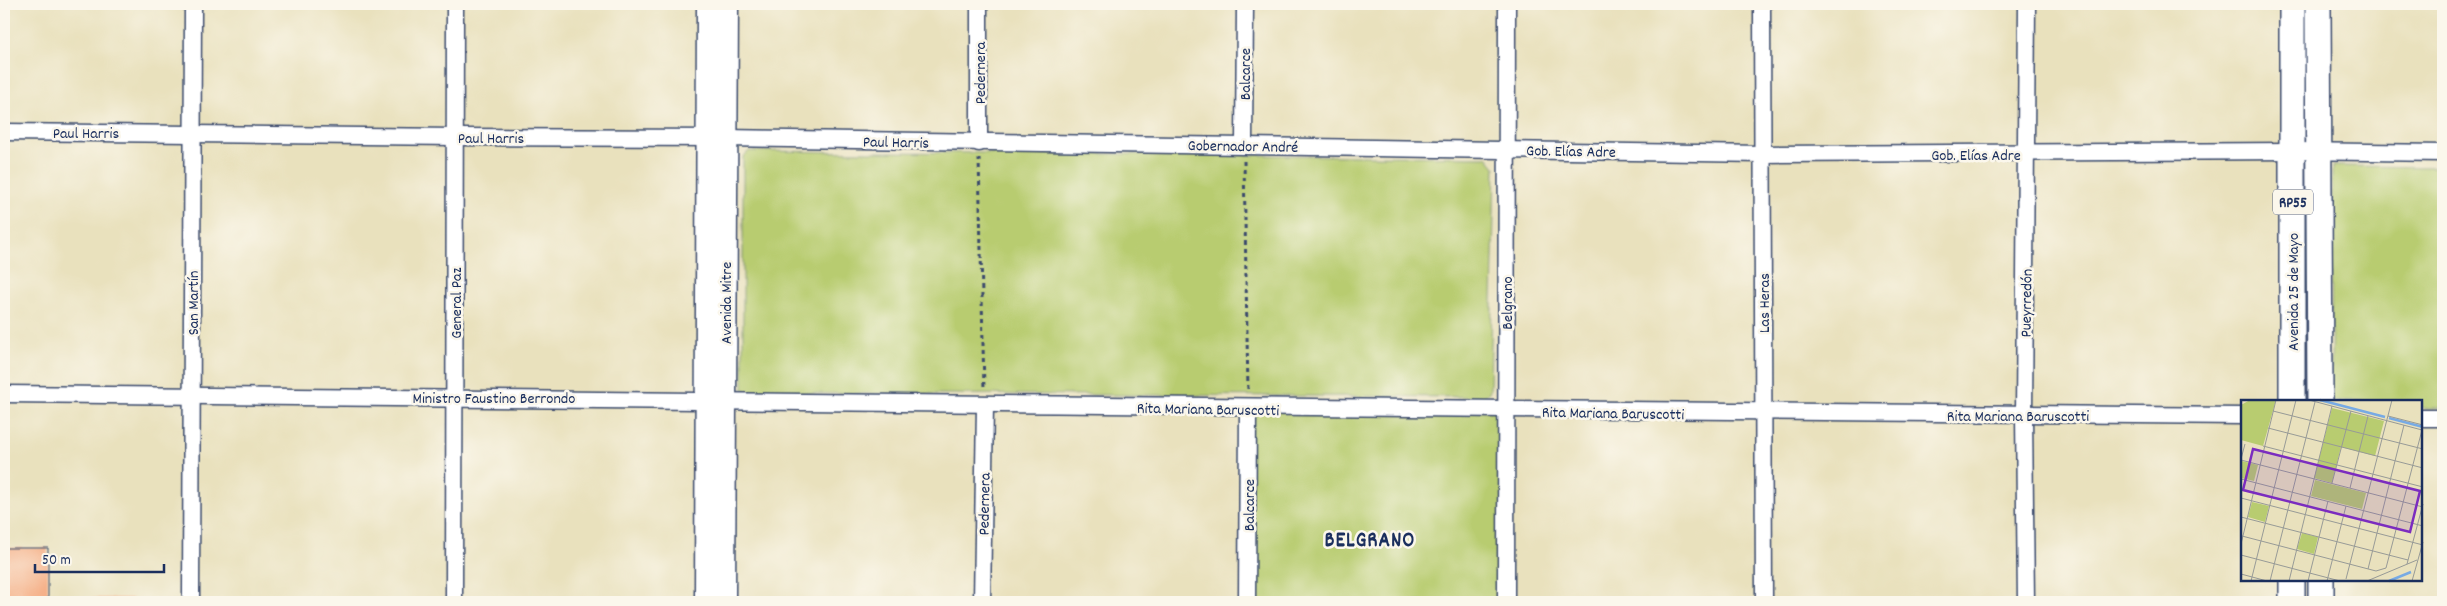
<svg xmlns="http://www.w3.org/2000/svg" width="2447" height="606" viewBox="0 0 2447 606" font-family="Dekko,sans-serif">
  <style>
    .green { fill: #b8cc70; stroke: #6a7e67 }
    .building { fill: #f4a87d }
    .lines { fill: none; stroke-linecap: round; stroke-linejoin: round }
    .minor-casing { stroke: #3a4a6c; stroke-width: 19 }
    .secondary-casing { stroke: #3a4a6c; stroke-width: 25 }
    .primary-casing { stroke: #3a4a6c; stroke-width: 28 }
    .path { stroke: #3a4a6c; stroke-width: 3; stroke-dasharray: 4 4; stroke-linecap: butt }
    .minor { stroke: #fff; stroke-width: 16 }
    .secondary { stroke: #fff; stroke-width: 22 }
    .primary { stroke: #fff; stroke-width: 25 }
    .labels { text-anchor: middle; stroke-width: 5; stroke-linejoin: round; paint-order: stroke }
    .shield { fill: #fbf7ec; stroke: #5e6b89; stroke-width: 1 }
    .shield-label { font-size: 15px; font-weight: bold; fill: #1b2f5e }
    .street-label { font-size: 16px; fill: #1b2f5e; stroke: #fbf7ec }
    .district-label { font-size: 21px; font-weight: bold; letter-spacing: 1px; fill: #1b2f5e; stroke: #fbf7ec }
    .inset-river { fill: none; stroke: #77aae4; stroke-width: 2.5 }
    .inset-road { fill: none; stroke: #979a97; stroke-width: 1 }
    .view { fill: #7b2cbf; fill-opacity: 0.15; stroke: #7b2cbf; stroke-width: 2.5 }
    .inset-edge { fill: none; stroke: #1b2f5e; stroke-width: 2.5 }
  </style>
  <rect width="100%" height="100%" fill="#fbf7ec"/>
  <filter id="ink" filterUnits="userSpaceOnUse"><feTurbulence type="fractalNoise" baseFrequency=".02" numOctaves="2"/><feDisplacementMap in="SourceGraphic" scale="10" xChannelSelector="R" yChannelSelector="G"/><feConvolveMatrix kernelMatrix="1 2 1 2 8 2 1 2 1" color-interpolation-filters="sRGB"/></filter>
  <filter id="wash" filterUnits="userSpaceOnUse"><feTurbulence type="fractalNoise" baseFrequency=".0096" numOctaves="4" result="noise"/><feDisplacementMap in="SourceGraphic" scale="20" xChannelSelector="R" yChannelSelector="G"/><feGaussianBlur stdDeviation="1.12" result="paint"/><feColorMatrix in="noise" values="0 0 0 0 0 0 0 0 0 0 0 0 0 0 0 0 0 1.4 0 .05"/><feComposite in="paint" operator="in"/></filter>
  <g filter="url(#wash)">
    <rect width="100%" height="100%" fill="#e9e1bd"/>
    <!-- green -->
    <g class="green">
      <polygon points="749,151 1487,157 1495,167 1490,391 1484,397 748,393 743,389 743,157"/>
      <polygon points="2332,166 2443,167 2443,408 2421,408 2421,401 2331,401"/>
      <polygon points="2304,176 2309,176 2308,389 2302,389"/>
      <polygon points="1248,408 1505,411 1506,602 1247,602"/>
    </g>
    <g id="blocks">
      <!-- building -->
      <polygon class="building" points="4,548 48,548 48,598 132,598 132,602 4,602"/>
    </g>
  </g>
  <g filter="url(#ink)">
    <use href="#blocks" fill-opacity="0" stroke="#3a4a6c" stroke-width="1"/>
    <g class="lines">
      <!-- minor casing -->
      <g class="minor-casing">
        <g id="minor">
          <polyline points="979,4 979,143"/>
          <polyline points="1762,4 1764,602"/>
          <polyline points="4,132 455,137 726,138 1762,154 2293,151 2443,153"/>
          <polyline points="1244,144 1245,4"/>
          <path d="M 4,394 C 750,399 1496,412 2242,416"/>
          <polyline points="2421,418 2443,418"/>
          <polyline points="191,602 193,4"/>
          <polyline points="454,602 455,4"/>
          <polyline points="982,602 985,405"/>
          <polyline points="1247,602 1248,408"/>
          <polyline points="1506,602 1507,4"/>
          <polyline points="2026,602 2024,415 2027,4"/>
        </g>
      </g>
      <!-- secondary casing -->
      <g class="secondary-casing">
        <g id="secondary">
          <polyline points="706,602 708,4"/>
          <polyline points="724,602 727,4"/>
        </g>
      </g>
      <!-- primary casing -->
      <g class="primary-casing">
        <g id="primary">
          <polyline points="2292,4 2292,401"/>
          <polyline points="2318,4 2320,401"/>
          <polyline points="2292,580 2292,602"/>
          <polyline points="2321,580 2321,602"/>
        </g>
      </g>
      <!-- path -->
      <g class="path">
        <polyline points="979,158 984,390"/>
        <polyline points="1244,161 1248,392"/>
      </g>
      <!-- minor -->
      <use href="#minor" class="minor"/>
      <!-- secondary -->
      <use href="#secondary" class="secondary"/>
      <!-- primary -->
      <use href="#primary" class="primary"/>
    </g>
  </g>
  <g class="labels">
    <!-- shield labels -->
    <rect class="shield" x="2273" y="189.5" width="40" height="25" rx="4"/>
    <g class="shield-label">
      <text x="2293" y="207">RP55</text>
    </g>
    <!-- street labels -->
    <g class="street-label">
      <text transform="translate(979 73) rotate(-90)" y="6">Pedernera</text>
      <text transform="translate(1244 74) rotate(-90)" y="6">Balcarce</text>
      <text x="86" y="138">Paul Harris</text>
      <text x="491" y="143">Paul Harris</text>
      <text transform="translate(896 141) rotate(1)" y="6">Paul Harris</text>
      <text transform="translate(1243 145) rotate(1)" y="6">Gobernador André</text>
      <text transform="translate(1571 150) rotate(1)" y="6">Gob. Elías Adre</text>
      <text x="1976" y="160">Gob. Elías Adre</text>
      <text transform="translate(2292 292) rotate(-90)" y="6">Avenida 25 de Mayo</text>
      <text transform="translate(192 303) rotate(-90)" y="6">San Martín</text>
      <text transform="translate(455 303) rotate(-90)" y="6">General Paz</text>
      <text transform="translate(725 303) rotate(-90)" y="6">Avenida Mitre</text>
      <text transform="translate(1506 303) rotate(-90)" y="6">Belgrano</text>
      <text transform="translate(1763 303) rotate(-90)" y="6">Las Heras</text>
      <text transform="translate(2025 303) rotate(-89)" y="6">Pueyrredón</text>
      <text x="494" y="403">Ministro Faustino Berrondo</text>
      <text transform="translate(1208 408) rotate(1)" y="6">Rita Mariana Baruscotti</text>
      <text transform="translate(1613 412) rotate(1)" y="6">Rita Mariana Baruscotti</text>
      <text x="2018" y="421">Rita Mariana Baruscotti</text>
      <text transform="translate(983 504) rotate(-89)" y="6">Pedernera</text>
      <text transform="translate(1248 505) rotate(-90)" y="6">Balcarce</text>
    </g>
    <!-- district labels -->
    <g class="district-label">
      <text x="1370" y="546">BELGRANO</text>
    </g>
  </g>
  <!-- overview -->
  <g transform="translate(2241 400)">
    <rect width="181" height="181" fill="#e9e1bd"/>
    <path d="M 9,0 L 35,0 L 22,46 L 0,40 L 0,5 ZM 91,8 L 143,21 L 134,56 L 100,47 L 91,83 L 73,78 ZM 1,61 L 17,65 L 13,81 L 0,78 ZM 74,80 L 125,93 L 121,109 L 70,96 ZM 11,102 L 28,106 L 24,122 L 7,117 ZM 61,133 L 77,137 L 73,154 L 56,149 Z" fill="#b8cc70"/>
    <path class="inset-river" d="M 79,0 L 144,17M 148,18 L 182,27M 148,181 L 170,172"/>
    <path class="inset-road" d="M 68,0 L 181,30M 32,11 L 182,49M 147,16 L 182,25M 27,28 L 182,68M 22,46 L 182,87M 0,59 L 4,44M 0,60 L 182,107M 0,79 L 182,126M 91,83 L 110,11M 109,88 L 127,16M 0,98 L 182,145M 0,117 L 167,160M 1,136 L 135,171 L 145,168 L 181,30M 0,144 L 35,0M 0,155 L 99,181M 166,164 L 182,104M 127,169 L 163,25M 0,174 L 26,181M 105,179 L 151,0M 10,181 L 55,0M 29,181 L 74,2M 48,181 L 91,6M 67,181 L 87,101M 86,181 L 105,106M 126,181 L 176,160M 171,181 L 182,142"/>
    <path class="view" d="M 12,49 L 179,91 L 169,132 L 2,90 Z"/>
    <rect width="181" height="181" class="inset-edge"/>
  </g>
  <!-- margin -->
  <rect width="2447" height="606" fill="none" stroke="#fbf7ec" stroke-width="20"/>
  <!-- scale -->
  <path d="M35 564v8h129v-8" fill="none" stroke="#1b2f5e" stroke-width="2.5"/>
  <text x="42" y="564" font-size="15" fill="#1b2f5e" stroke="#fbf7ec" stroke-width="4" paint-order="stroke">50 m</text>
</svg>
